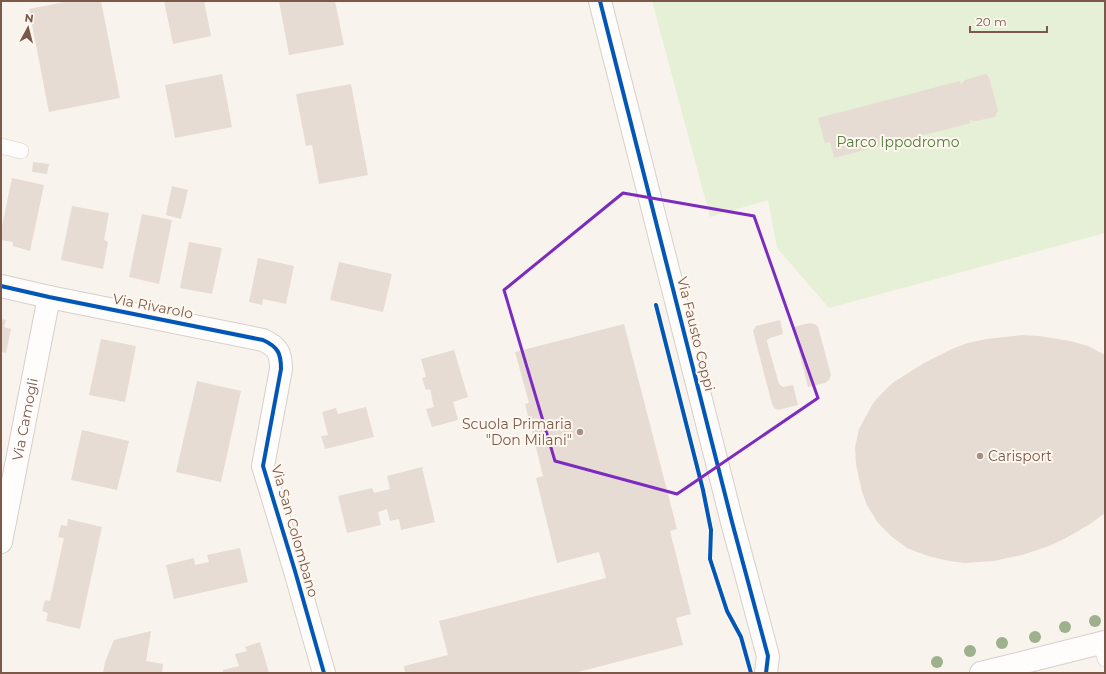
<svg xmlns="http://www.w3.org/2000/svg" width="1106" height="674" viewBox="0 0 1106 674" font-family="Montserrat,sans-serif">
  <style>
    .green { fill: #e6f0d6 }
    .building { fill: #e6dcd4 }
    .lines { fill: none; stroke-linecap: round; stroke-linejoin: round }
    .lane-casing { stroke: #d8cfca; stroke-width: 16 }
    .street-casing { stroke: #d8cfca; stroke-width: 24 }
    .lane { stroke: #fefdfc; stroke-width: 15 }
    .street { stroke: #fefdfc; stroke-width: 22 }
    .cycleway-casing { stroke: #fff8f0; stroke-width: 6 }
    .cycleway { stroke: #0057b8; stroke-width: 4 }
    .tree { fill: #9db18c }
    .marked { fill: none; stroke: #7b2cbf; stroke-width: 3; stroke-linejoin: round }
    .poi-dot { fill: #a78e82; stroke: #fff8f0; stroke-width: 1.5 }
    .labels { text-anchor: middle; stroke-width: 4; stroke-linejoin: round; paint-order: stroke }
    .park-label { font-size: 14px; fill: #527b3d; stroke: #fff8f0 }
    .street-label { font-size: 14px; fill: #7b5849; stroke: #fff8f0 }
    .poi-label { font-size: 14px; fill: #7b5849; stroke: #fff8f0; text-anchor: end }
  </style>
  <rect width="100%" height="100%" fill="#f9f3ed"/>
  <!-- green -->
  <polygon class="green" points="652,1 1105,1 1105,233 829,308 777,248 768,200 710,217"/>
  <!-- building -->
  <g class="building">
    <polygon points="69,1 101,1 120,98 49,112 29,9"/>
    <polygon points="164,1 204,1 211,36 173,44"/>
    <polygon points="279,1 335,1 344,45 289,55"/>
    <polygon points="222,74 232,127 175,138 165,85"/>
    <polygon points="986,74 989,77 998,111 995,117 976,121 973,121 969,119 971,123 834,158 830,142 825,143 818,118 960,81 961,85 965,80"/>
    <polygon points="351,84 368,175 319,184 312,145 306,146 296,94"/>
    <polygon points="33,162 49,164 47,174 32,172"/>
    <polygon points="12,178 44,185 30,251 13,246 13,242 1,240 1,231"/>
    <polygon points="172,186 188,190 181,219 166,215"/>
    <polygon points="72,206 109,213 104,240 108,242 103,269 61,260"/>
    <polygon points="142,214 172,220 159,284 129,277"/>
    <polygon points="189,242 222,248 212,294 180,288"/>
    <polygon points="258,258 294,266 286,304 263,299 262,305 249,302"/>
    <polygon points="339,262 392,274 383,312 330,300"/>
    <polygon points="1,319 6,320 4,327 11,329 6,353 1,352"/>
    <polygon points="780,320 783,334 770,338 767,340 767,342 779,384 783,387 793,385 798,405 778,410 774,408 772,404 753,331 756,326"/>
    <polygon points="810,323 815,324 818,327 831,375 829,380 825,383 808,387 793,327"/>
    <polygon points="624,324 677,529 670,531 691,614 676,618 683,645 574,673 405,673 404,666 448,655 439,621 606,578 599,552 557,563 536,478 543,476 525,404 529,403 515,352"/>
    <polygon points="1022,335 1039,336 1070,341 1088,346 1105,355 1105,513 1090,524 1066,538 1049,546 1022,555 994,561 965,563 949,561 928,556 907,548 892,537 878,523 867,505 862,492 856,464 855,447 859,429 873,403 886,389 894,382 924,363 952,349 968,343 986,339"/>
    <polygon points="101,339 136,346 125,402 89,395"/>
    <polygon points="454,350 468,397 453,402 458,420 432,427 426,409 434,407 430,389 426,390 422,378 426,377 421,359"/>
    <polygon points="197,381 241,391 221,482 176,472"/>
    <polygon points="366,407 374,437 325,449 321,436 328,435 322,412 336,408 338,414"/>
    <polygon points="82,430 129,441 117,490 71,480"/>
    <polygon points="422,467 435,522 401,530 399,519 390,521 387,509 378,512 381,525 347,533 338,496 372,488 374,493 390,489 387,476"/>
    <polygon points="68,519 102,527 80,629 46,621 48,613 42,611 45,600 50,601 64,538 58,537 61,525 67,526"/>
    <polygon points="240,548 248,582 174,599 166,565 194,558 195,565 209,562 207,555"/>
    <polygon points="151,631 146,661 163,664 162,673 103,673 105,662 114,640"/>
    <polygon points="260,642 269,673 223,673 223,670 239,666 235,654 247,651 245,647"/>
  </g>
  <g class="lines">
    <!-- lane casing -->
    <g class="lane-casing">
      <g id="lane">
        <polyline points="1,146 21,151"/>
        <polyline points="1101,643 1105,659"/>
      </g>
    </g>
    <!-- street casing -->
    <g class="street-casing">
      <g id="street">
        <polyline points="600,1 732,522 768,656 766,673"/>
        <path d="M 1,286 L 49,297 L 263,340 C 278,347 281,353 281,369 L 263,466 L 295,571 L 324,673"/>
        <path id="s1" d="M 1,542 L 49,297"/>
        <polyline points="981,673 1105,642"/>
      </g>
    </g>
    <!-- lane -->
    <use href="#lane" class="lane"/>
    <!-- street -->
    <use href="#street" class="street"/>
    <!-- cycleway casing -->
    <g class="cycleway-casing">
      <g id="cycleway">
        <polyline points="600,1 732,522 768,656 766,673"/>
        <path d="M 1,286 L 49,297 L 263,340 C 278,347 281,353 281,369 L 263,466 L 295,571 L 324,673"/>
        <polyline points="656,305 703,490 711,530 710,559 727,611 741,637 751,673"/>
      </g>
    </g>
    <!-- cycleway -->
    <use href="#cycleway" class="cycleway"/>
  </g>
  <!-- trees -->
  <g class="tree">
    <circle cx="1095" cy="621" r="6"/>
    <circle cx="1065" cy="627" r="6"/>
    <circle cx="1035" cy="637" r="6"/>
    <circle cx="1002" cy="643" r="6"/>
    <circle cx="970" cy="651" r="6"/>
    <circle cx="937" cy="662" r="6"/>
  </g>
  <!-- marked area -->
  <path class="marked" d="M 623,193 L 754,216 L 818,398 L 677,494 L 555,461 L 504,290 Z"/>
  <!-- markers -->
  <g class="poi-dot">
    <circle cx="580" cy="432" r="4"/>
    <circle cx="980" cy="456" r="4"/>
  </g>
  <g class="labels">
    <!-- park labels -->
    <g class="park-label">
      <text x="898" y="147">Parco Ippodromo</text>
    </g>
    <!-- street labels -->
    <g class="street-label">
      <text transform="translate(153 306) rotate(11)" y="5">Via Rivarolo</text>
      <text transform="translate(696 334) rotate(76)" y="5">Via Fausto Coppi</text>
      <text dy="5" stroke="none"><textPath href="#s1" startOffset="125">Via Camogli</textPath></text>
      <text transform="translate(295 531) rotate(74)" y="5">Via San Colombano</text>
    </g>
    <!-- poi labels -->
    <g class="poi-label">
      <text x="572" y="429">Scuola Primaria<tspan x="572" dy="16">"Don Milani"</tspan></text>
      <text x="988" y="461" text-anchor="start">Carisport</text>
    </g>
  </g>
  <!-- border -->
  <rect width="1106" height="674" fill="none" stroke="#7b5849" stroke-width="4"/>
  <!-- north arrow -->
  <g transform="translate(28 28) rotate(7)" stroke="#fff8f0" stroke-width="3" paint-order="stroke">
  <path d="M0-3L7 15L0 10L-7 15Z" fill="#7b5849"/>
  <text y="-6" font-size="11" font-weight="bold" text-anchor="middle" fill="#7b5849">N</text>
  </g>
  <!-- scale -->
  <path d="M970 26v6h77v-6" fill="none" stroke="#7b5849" stroke-width="2"/>
  <text x="976" y="26" font-size="12" fill="#7b5849" stroke="#fff8f0" stroke-width="3" paint-order="stroke">20 m</text>
</svg>
